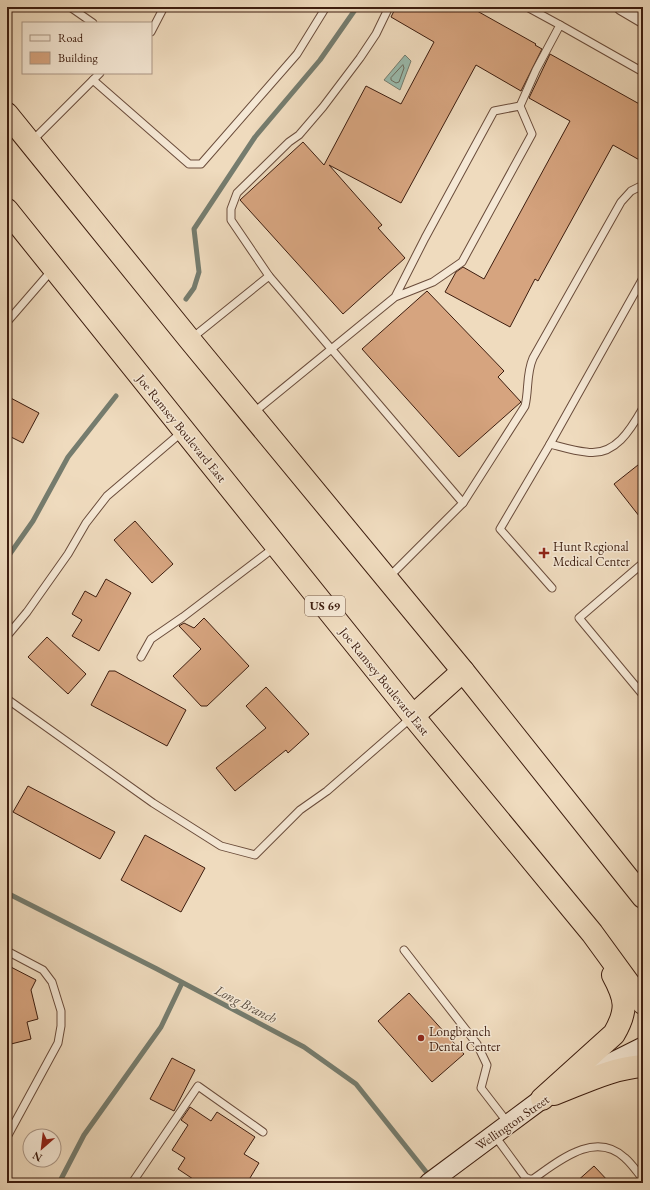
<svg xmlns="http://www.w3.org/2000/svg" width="650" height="1190" viewBox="0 0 650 1190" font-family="'EB Garamond',serif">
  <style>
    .water { fill: #9abbad; stroke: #757c6e }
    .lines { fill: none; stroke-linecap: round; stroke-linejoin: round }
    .shore { stroke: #6c6c5e; stroke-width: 1 }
    .stream { stroke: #757c6e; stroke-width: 5 }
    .building { fill: #d6a47f; stroke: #3d1d0f }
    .lane-casing { stroke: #6a4c3b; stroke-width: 9 }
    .street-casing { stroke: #6a4c3b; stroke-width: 16 }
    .secondary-casing { stroke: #3d1d0f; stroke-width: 21 }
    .highway-casing { stroke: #3d1d0f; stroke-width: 24 }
    .lane { stroke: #f5e8d5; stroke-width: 7 }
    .street { stroke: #f5e8d5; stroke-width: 14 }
    .secondary { stroke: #f5e8d5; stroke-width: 19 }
    .highway { stroke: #efdbbe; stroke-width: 22 }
    .poi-dot { fill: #8f2418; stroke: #f5e8d5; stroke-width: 1.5 }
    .labels { text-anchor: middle; stroke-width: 3; stroke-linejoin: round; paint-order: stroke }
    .shield { fill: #f5e8d5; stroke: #745a4a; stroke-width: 1 }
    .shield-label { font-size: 12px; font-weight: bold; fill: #3d1d0f }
    .street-label { font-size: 13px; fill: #3d1d0f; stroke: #f5e8d5 }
    .poi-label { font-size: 13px; fill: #3d1d0f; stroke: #f5e8d5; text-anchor: start }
    .water-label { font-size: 14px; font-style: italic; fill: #594c3e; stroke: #f5e8d5 }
  </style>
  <rect width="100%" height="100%" fill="#efdbbe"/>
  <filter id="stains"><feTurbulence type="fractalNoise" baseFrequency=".005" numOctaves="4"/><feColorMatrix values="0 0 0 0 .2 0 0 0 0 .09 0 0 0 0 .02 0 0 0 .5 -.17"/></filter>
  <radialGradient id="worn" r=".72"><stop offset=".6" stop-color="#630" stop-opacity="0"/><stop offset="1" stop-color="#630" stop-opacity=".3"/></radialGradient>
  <!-- water -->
  <polygon class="water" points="405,55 411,61 400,90 384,80"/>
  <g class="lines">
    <!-- shore -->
    <polygon class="shore" points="403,65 404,68 399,82 396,83 391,80 391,78"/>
    <!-- stream -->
    <g class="stream">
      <polyline points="186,299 194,288 199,272 194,229 255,137 320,60 357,7"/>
      <polyline points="7,558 33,521 68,457 116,396"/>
      <polyline points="7,893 157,969 304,1047 356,1084 431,1178"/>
      <polyline points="59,1183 84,1135 161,1027 182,983"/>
    </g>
  </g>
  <!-- building -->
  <g class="building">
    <polygon points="396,7 470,7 536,44 535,45 542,49 521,91 476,65 401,203 329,165 382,225 378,228 405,258 343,314 240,200 303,142 324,165 366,86 401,104 434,42 391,17"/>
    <polygon points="550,54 643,106 643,162 613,145 538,281 535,279 510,327 445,292 456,272 463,267 484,279 570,121 529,98"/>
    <polygon points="427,291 504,371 498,377 521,402 459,457 362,349"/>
    <polygon points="7,396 39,413 23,443 7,435"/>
    <polygon points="643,461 643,521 614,484"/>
    <polygon points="135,521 173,564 152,583 114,540"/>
    <polygon points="106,579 131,593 99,651 72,636 82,620 72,614 85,591 96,597"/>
    <polygon points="204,618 249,666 207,706 201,706 173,676 201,649 179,626 184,623 194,628"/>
    <polygon points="47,637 86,674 68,694 28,657"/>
    <polygon points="109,671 115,671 186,710 167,746 91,705"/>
    <polygon points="266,687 309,734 288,753 286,750 235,791 216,768 266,728 246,706"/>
    <polygon points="28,786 115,832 100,859 13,812"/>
    <polygon points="145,835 205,868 181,912 121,880"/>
    <polygon points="7,965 36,980 31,990 38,1019 27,1022 31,1039 7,1045"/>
    <polygon points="409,993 464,1054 432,1082 378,1021"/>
    <polygon points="172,1058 195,1070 174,1111 150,1099"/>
    <polygon points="190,1107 211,1121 217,1112 255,1137 244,1154 259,1163 247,1183 199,1183 178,1169 185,1158 172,1150 188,1125 181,1120"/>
    <polygon points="594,1166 610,1183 575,1183"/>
  </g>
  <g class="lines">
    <!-- lane casing -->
    <g class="lane-casing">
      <g id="lane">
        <polyline points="70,7 93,23"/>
        <polyline points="527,7 560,25"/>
        <polyline points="151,32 164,7"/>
        <polyline points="93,80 189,164 201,164 297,54 326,7"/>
        <polyline points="520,106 536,70 560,25 643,72"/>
        <polyline points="32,141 100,73"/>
        <polyline points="269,276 231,220 231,209 237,193 289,142 299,135 323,107 360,58 376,34 389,7"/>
        <path d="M 643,278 L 550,444 C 562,447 574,451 586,452 C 615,457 631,429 643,408"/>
        <polyline points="7,322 52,270"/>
        <polyline points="192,338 269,276 463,503 389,577"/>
        <polyline points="253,413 395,297 425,238 494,111 520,106 532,134 462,262 433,282 395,297"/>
        <polyline points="550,444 500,529 552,588"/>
        <path d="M 463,503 L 525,406 C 529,390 526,374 533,358 L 621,202 L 631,191 L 643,185"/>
        <polyline points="643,563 579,618 643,695"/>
        <polyline points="7,636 27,612 68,554 86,523 107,496 182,432"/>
        <polyline points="141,657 151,639 183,617 275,547"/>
        <polyline points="7,699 153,803 221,846 255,855 300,810 327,791 412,717"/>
        <polyline points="404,950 477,1044 487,1065 481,1088 508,1123"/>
        <polyline points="7,951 43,970 52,982 61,1011 61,1026 58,1043 7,1137"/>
        <path d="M 495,1136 L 525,1177 L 529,1179 L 533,1179 C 559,1161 595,1130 625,1158 C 632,1164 637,1172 643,1179"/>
        <polyline points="132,1183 198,1086 263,1132"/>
      </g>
    </g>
    <!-- street casing -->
    <g class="street-casing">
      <polyline id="street" points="621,7 643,20"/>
    </g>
    <!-- secondary casing -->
    <g class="secondary-casing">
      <g id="secondary">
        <polyline points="597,1070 643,1047"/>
        <polyline points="429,1183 542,1099 556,1091"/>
      </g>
    </g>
    <!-- highway casing -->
    <g class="highway-casing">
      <g id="highway">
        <polyline points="7,114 190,340 463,671 643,897"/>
        <polyline points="7,210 413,716 592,933 643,1003"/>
        <polyline points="413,716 463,671"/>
        <path d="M 554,1094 C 583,1083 612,1068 643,1066"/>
        <path d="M 542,1099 L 614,1034 C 628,1010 626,999 613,975"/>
      </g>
    </g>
    <!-- lane -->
    <use href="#lane" class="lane"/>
    <!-- street -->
    <use href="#street" class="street"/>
    <!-- secondary -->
    <use href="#secondary" class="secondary"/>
    <!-- highway -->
    <use href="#highway" class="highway"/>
  </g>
  <!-- markers -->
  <g class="poi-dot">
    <path d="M542 547h4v4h4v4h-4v4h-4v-4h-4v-4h4z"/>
    <circle cx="421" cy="1038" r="4"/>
  </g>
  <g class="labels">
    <!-- shield labels -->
    <rect class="shield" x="305" y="596" width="40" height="20" rx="3"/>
    <g class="shield-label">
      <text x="325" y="610">US 69</text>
    </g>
    <!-- street labels -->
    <g class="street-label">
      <text transform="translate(182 428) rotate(51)" y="5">Joe Ramsey Boulevard East</text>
      <text transform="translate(385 681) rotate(51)" y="5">Joe Ramsey Boulevard East</text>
      <text transform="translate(512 1122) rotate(-35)" y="5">Wellington Street</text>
    </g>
    <!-- poi labels -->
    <g class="poi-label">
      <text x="553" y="551">Hunt Regional<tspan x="553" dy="15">Medical Center</tspan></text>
      <text x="429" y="1036">Longbranch<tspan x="429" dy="15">Dental Center</tspan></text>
    </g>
    <!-- water labels -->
    <g class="water-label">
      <text transform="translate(246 1004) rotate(27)" y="5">Long Branch</text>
    </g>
  </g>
  <!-- margin -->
  <rect width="650" height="1190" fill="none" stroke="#efdbbe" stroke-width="24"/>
  <rect x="8" y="8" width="634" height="1174" fill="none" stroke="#3d1d0f" stroke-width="2"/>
  <rect x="12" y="12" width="626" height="1166" fill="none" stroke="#3d1d0f"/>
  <!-- legend -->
  <rect x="22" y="22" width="130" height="52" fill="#f5e8d5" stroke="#ab9786"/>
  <rect x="30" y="35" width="20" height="6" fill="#f5e8d5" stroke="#ab9786"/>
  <text x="58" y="42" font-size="12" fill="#3d1d0f">Road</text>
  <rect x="30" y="52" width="20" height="12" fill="#d6a47f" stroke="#ab9786"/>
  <text x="58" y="62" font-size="12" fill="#3d1d0f">Building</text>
  <!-- north arrow -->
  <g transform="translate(42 1148) rotate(208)"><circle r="19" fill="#f5e8d5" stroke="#ab9786"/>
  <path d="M0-3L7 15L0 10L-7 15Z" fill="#8f2418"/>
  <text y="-6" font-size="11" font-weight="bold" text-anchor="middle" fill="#3d1d0f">N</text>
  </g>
  <rect width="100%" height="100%" filter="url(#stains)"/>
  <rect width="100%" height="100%" fill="url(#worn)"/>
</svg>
